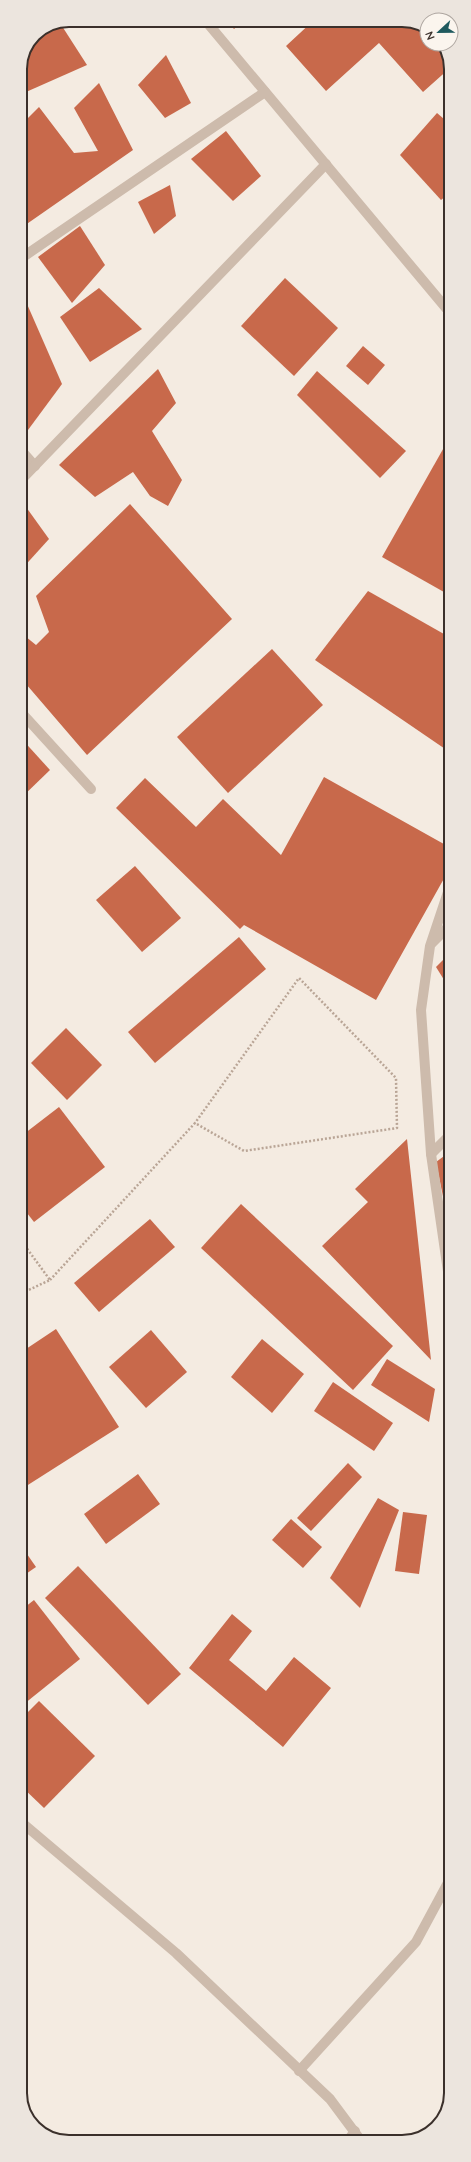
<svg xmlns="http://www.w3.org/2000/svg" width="471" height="2162" viewBox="0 0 471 2162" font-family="Quicksand,sans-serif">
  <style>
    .building { fill: #c8694b }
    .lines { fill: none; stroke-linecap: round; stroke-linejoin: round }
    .path { stroke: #b9a596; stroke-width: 2.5; stroke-dasharray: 2 2; stroke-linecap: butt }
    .minor { stroke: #cdbbac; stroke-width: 10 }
    .tertiary { stroke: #cdbbac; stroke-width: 10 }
    .rim { fill: none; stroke: #3b302b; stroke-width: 2 }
  </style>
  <rect width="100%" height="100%" fill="#f4ebe1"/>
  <!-- building -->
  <g class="building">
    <polygon points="226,20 244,20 234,29"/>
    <polygon points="314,20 408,20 427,29 427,44 442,44 451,62 451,67 423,92 379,43 326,91 286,46"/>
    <polygon points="60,23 87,65 26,92 20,89 20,68 34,34"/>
    <polygon points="166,55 191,103 165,118 138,85"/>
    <polygon points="99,83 133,150 21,228 20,126 39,107 74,153 98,151 74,108"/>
    <polygon points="437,113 451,125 451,192 441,200 400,155"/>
    <polygon points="226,131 261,176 233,201 191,159"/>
    <polygon points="170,185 176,216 154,234 138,202"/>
    <polygon points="80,226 105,265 72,303 38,257"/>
    <polygon points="285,278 338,328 294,376 241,326"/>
    <polygon points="20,288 62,384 28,430 20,422"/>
    <polygon points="99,288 142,329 90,362 60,317"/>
    <polygon points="363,346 385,365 368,385 346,366"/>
    <polygon points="158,369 176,403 152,431 182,480 168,506 150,496 133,472 95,497 59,465"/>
    <polygon points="317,371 406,451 380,478 297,395"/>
    <polygon points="451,435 451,596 382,557"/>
    <polygon points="130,504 232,619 87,755 20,677 20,632 36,645 49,632 36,596"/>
    <polygon points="26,507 49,539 20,571 20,513"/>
    <polygon points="368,591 451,638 451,753 315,660"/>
    <polygon points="272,649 323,705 228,793 177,737"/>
    <polygon points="20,737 50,770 20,799"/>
    <polygon points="324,777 451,848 451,866 376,1000 244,925 240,929 116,808 145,778 196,827 223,799 281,855"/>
    <polygon points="135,866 181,918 142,952 96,900"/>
    <polygon points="239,937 266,969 155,1063 128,1032"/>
    <polygon points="451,952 451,991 436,967"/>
    <polygon points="66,1028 102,1065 67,1100 31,1063"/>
    <polygon points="59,1107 105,1167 34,1222 20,1204 20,1137"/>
    <polygon points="407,1139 431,1360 322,1246 368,1202 355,1189"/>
    <polygon points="451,1151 451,1231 450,1231 436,1162"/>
    <polygon points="241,1204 393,1346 353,1390 201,1248"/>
    <polygon points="150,1219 175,1247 99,1312 74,1283"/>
    <polygon points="56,1329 119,1427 20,1490 20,1353"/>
    <polygon points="151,1330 187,1372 146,1408 109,1367"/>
    <polygon points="262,1339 304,1374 272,1413 231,1377"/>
    <polygon points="387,1359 435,1389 429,1422 371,1385"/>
    <polygon points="333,1382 393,1423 374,1451 314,1411"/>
    <polygon points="348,1463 362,1477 311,1531 297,1518"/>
    <polygon points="138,1474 160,1504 106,1544 84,1514"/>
    <polygon points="378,1498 399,1510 360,1608 330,1578"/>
    <polygon points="403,1512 427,1515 419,1574 395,1571"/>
    <polygon points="291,1519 322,1547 303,1568 272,1540"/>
    <polygon points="20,1544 36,1567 20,1578"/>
    <polygon points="78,1566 181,1674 148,1705 45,1598"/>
    <polygon points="34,1600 80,1659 24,1704 20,1699 20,1611"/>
    <polygon points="232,1614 252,1631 229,1660 266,1691 294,1657 331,1688 283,1747 189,1668"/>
    <polygon points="39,1701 95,1756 44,1808 20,1785 20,1720"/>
  </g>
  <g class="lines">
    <!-- path -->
    <g class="path">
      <polyline points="20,1239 50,1280 20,1294"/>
      <polyline points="50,1280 195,1123 244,1151 397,1128 396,1078 299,978 195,1123"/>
    </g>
    <!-- minor -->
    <g class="minor">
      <polyline points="205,20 451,314"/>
      <polyline points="20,259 265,92"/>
      <polyline points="20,449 35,466"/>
      <polyline points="20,481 326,164"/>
      <polyline points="20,711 91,789"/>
      <polyline points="451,883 430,946 421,1010 431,1154 451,1292"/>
      <polyline points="432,943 451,924"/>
      <polyline points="431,1154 451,1134"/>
      <polyline points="299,2071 416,1942 451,1877"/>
      <polyline points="347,2142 355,2131"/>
    </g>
    <!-- tertiary -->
    <polyline class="tertiary" points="20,1821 176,1953 330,2099 362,2142"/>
  </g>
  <!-- crop -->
  <path d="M0 0H471V2162H0ZM69 27H402A42 42 0 0 1 444 69V2093A42 42 0 0 1 402 2135H69A42 42 0 0 1 27 2093V69A42 42 0 0 1 69 27Z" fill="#ece5de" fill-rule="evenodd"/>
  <path class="rim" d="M69 27H402A42 42 0 0 1 444 69V2093A42 42 0 0 1 402 2135H69A42 42 0 0 1 27 2093V69A42 42 0 0 1 69 27Z"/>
  <!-- north arrow -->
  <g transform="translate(439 32) rotate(248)"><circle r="19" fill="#fbf5ee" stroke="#aea6a0"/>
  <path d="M0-3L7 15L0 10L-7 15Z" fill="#1f5a5e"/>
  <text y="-6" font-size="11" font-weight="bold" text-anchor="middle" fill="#3b302b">N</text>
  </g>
</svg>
